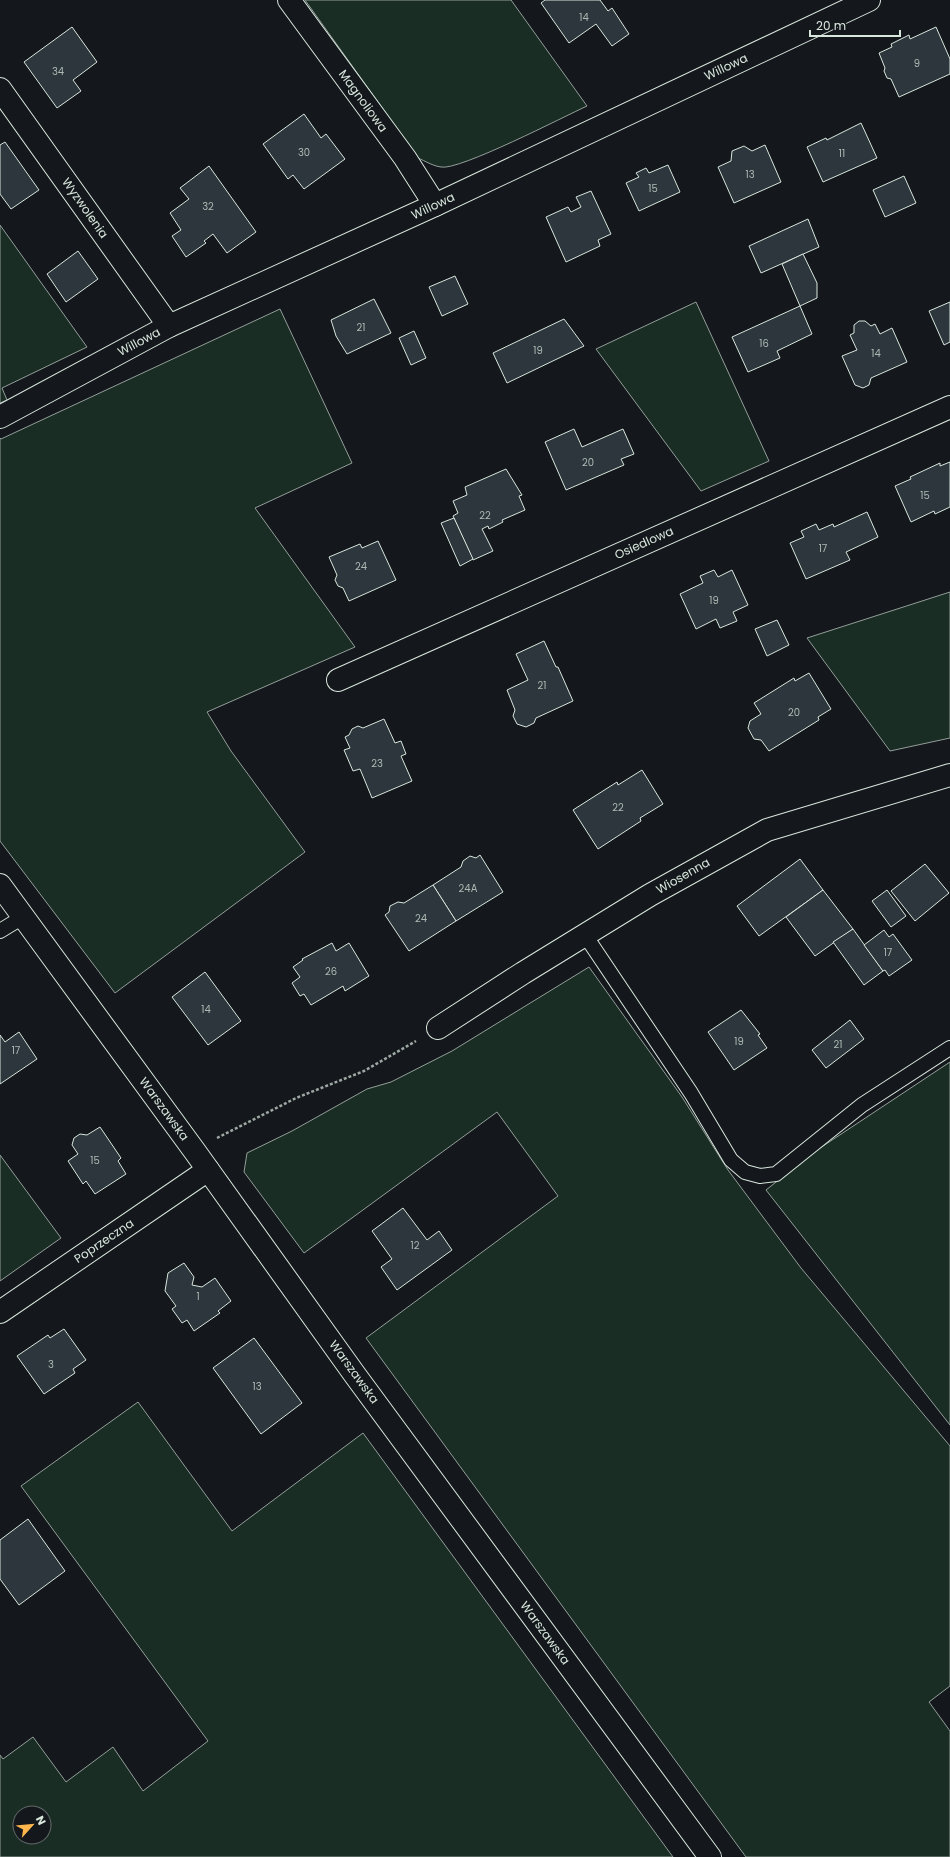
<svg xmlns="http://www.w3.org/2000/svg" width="950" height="1857" viewBox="0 0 950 1857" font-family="Poppins,sans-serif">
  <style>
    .green { fill: #1a2d24; stroke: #939e99; fill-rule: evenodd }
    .building { fill: #2c363c; stroke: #d8e6dc }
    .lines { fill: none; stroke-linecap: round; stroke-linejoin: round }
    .lane-casing { stroke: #d8e6dc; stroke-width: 16 }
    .street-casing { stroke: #d8e6dc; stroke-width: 24 }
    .secondary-casing { stroke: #d8e6dc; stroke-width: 24 }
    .path { stroke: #9da8a2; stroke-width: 2.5; stroke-dasharray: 3 2; stroke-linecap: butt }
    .lane { stroke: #14181c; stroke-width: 14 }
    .street { stroke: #14181c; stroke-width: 22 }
    .secondary { stroke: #14181c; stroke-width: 22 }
    .labels { text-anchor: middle; stroke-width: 3; stroke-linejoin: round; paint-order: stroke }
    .number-label { font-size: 10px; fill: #adbab4 }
    .street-label { font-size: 12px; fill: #d8e6dc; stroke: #14181c }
  </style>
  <rect width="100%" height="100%" fill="#14181c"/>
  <!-- green -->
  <g class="green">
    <path d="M 305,0 L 511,0 L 587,106 C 565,116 459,171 441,167 C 433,166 425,161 418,158 Z"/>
    <polygon points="0,225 87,347 2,388 7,400 0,403"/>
    <polygon points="696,302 769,461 701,491 596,349"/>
    <polygon points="280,309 352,463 255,508 355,647 207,712 231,751 305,852 115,993 0,841 0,438 1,439"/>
    <polygon points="950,592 950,738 890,751 807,638"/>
    <polygon points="589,967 682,1097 728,1170 801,1268 950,1446 950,1686 929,1702 950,1731 950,1857 746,1857 366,1338 558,1196 497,1112 304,1253 244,1172 247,1153 292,1131 367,1089 391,1082 452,1051"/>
    <polygon points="950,1062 950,1425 766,1190 814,1152"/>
    <polygon points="0,1155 61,1238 0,1281"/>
    <path d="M 138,1402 L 232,1531 L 363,1433 L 673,1857 L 0,1857 L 0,1755 L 3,1759 L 33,1737 L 66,1782 L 113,1747 L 143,1791 L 208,1741 L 21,1486 ZM 20,1813 L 44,1813 L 44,1837 L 20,1837 Z"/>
  </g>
  <!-- building -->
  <g class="building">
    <polygon points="545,0 600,0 608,11 612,8 629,34 612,46 596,24 569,43 541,3"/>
    <polygon points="72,27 97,62 73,80 81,91 57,108 24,62"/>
    <polygon points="936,27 950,59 950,74 899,97 891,79 887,78 884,71 885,68 879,53 892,47 891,44 909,35 910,39"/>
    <polygon points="304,114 321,138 326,134 345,159 304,189 293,175 288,179 263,144"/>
    <polygon points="861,123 877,158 823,182 807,147 826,138 827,140"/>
    <polygon points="5,142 39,190 11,209 0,194 0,145"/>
    <polygon points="765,145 781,182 734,203 718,167 731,161 732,151 744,146 752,151"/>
    <polygon points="668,165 680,192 639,211 626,183 639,177 636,173 646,168 649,173"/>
    <polygon points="209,166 256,232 227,253 213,234 204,241 206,243 186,257 172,236 181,230 170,213 189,199 180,188"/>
    <polygon points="904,176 916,203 885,217 873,190"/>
    <polygon points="591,191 611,234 598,240 600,246 566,262 546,217 568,207 571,212 581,207 576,197"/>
    <polygon points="808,219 819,247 761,273 749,246"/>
    <polygon points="78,251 98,279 66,302 47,274"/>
    <polygon points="803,254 817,283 817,298 800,306 782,264"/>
    <polygon points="455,276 468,304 442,316 429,287"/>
    <polygon points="374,299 391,333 347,354 336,336 331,320"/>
    <polygon points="950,302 950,342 944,345 929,311"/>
    <polygon points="800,306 812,334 777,351 780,358 748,372 732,337"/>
    <polygon points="564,319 584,346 507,383 493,353"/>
    <polygon points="859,321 865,321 871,326 875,324 880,334 892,328 907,362 871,378 869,385 863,388 855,385 842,356 857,350 850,335 854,333 854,325"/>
    <polygon points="414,331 426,358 411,365 399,338"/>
    <polygon points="574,429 582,447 623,429 634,454 621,459 624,465 566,490 545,442"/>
    <polygon points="950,462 950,507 935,514 934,511 911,522 895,486 911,479 910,477 940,463 940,466"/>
    <polygon points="506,469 522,495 519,496 525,510 502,520 503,522 489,529 488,526 482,529 493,551 473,560 453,516 458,513 453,501 467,495 465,487"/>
    <polygon points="867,512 878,537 846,552 850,560 806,579 790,543 804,537 801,531 816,524 819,530 833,524 834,527"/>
    <polygon points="454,518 473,559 460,566 441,523"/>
    <polygon points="378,541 396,580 349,601 343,588 338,586 335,580 337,575 329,557 360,544 362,548"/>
    <polygon points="714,570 718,577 732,570 748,605 733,612 737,621 720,628 716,619 696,629 680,594 703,583 700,576"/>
    <polygon points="777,620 789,645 767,656 755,629"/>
    <polygon points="544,641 556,667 558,667 573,701 536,718 534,723 526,727 517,724 513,716 515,710 507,690 528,680 516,654"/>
    <polygon points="809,673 831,709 818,717 819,720 769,751 761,740 754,739 748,728 750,721 761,714 754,703 794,678 795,681"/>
    <polygon points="384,719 395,743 401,741 406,754 401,756 412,781 372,798 360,769 353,771 344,750 350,748 345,737 349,735 352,729 358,726 363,728"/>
    <polygon points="642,770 663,804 640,818 641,821 598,849 573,810 617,782 618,785"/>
    <polygon points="480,855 503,892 456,921 433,885 461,867 463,861 470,856 476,858"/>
    <polygon points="800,859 823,890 759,936 737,906"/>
    <polygon points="925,864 949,893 915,921 891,891"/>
    <polygon points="433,885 456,921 409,951 385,915 389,912 390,906 398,902 404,903"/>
    <polygon points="823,890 853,929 815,956 786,917"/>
    <polygon points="887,890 906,916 891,927 872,901"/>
    <polygon points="853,929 883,971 864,985 833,942"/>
    <polygon points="884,930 889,937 893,934 912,960 889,976 885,970 883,971 864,945"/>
    <polygon points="332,943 336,951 349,943 369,976 345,991 343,986 311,1005 304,994 300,996 292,983 300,977 293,967 303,960 302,959"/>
    <polygon points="205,972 241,1021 208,1045 172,997"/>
    <polygon points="741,1010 760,1034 758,1035 767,1048 734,1070 708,1032"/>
    <polygon points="850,1020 864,1039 826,1068 812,1050"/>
    <polygon points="19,1032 37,1059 0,1084 0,1035 5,1042"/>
    <polygon points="100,1127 121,1158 118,1161 126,1174 95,1194 86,1181 83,1184 68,1161 78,1154 72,1145 74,1138 80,1134 87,1135"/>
    <polygon points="403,1208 427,1240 439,1231 452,1250 397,1290 381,1267 392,1259 372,1231"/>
    <polygon points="184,1263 194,1277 192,1285 202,1287 215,1278 231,1301 218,1311 220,1313 194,1331 187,1320 182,1323 172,1309 176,1306 165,1291 168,1273"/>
    <polygon points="64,1329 86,1360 73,1369 75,1373 44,1394 17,1356 48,1335 50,1338"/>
    <polygon points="254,1338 302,1403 261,1434 213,1368"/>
    <polygon points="28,1519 65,1571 19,1605 0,1579 0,1540"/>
  </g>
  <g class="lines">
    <!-- lane casing -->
    <g class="lane-casing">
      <g id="lane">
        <polyline points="0,931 23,917"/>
        <polyline points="585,935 691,1093 731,1160 745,1172 760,1176 776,1174 862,1105 950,1048"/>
      </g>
    </g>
    <!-- street casing -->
    <g class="street-casing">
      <g id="street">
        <polyline points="289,0 405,158 435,205"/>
        <polyline points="0,89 169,326"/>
        <polyline points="0,417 169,326 435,205 869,0"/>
        <polyline points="338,680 950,407"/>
        <polyline points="438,1028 523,973 650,895 767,830 950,775"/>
        <polyline points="0,1312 208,1170"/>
      </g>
    </g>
    <!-- secondary casing -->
    <g class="secondary-casing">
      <polyline id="secondary" points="0,885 196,1153 355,1375 710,1857"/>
    </g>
    <!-- path -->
    <polyline class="path" points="217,1138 296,1098 364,1071 416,1041"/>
    <!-- lane -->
    <use href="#lane" class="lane"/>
    <!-- street -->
    <use href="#street" class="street"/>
    <!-- secondary -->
    <use href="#secondary" class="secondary"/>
  </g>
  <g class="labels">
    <!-- number labels -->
    <g class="number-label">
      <text x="584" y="21">14</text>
      <text x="917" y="67">9</text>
      <text x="58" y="75">34</text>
      <text x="304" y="156">30</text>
      <text x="842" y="157">11</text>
      <text x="750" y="178">13</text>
      <text x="653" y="192">15</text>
      <text x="208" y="210">32</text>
      <text x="361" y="331">21</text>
      <text x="764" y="347">16</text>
      <text x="538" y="354">19</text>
      <text x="876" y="357">14</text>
      <text x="588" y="466">20</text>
      <text x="925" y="499">15</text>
      <text x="485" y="519">22</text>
      <text x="823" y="552">17</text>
      <text x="361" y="570">24</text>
      <text x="714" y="604">19</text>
      <text x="542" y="689">21</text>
      <text x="794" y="716">20</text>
      <text x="377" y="767">23</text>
      <text x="618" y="811">22</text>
      <text x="468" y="892">24A</text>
      <text x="421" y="922">24</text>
      <text x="888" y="956">17</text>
      <text x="331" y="975">26</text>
      <text x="206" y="1013">14</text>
      <text x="739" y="1045">19</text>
      <text x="838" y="1048">21</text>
      <text x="16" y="1054">17</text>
      <text x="95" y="1164">15</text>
      <text x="415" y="1249">12</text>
      <text x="198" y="1300">1</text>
      <text x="51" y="1368">3</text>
      <text x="257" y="1390">13</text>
    </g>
    <!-- street labels -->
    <g class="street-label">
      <text transform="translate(726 67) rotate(-25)" y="4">Willowa</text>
      <text transform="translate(363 101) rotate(54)" y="4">Magnoliowa</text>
      <text transform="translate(433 206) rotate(-25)" y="4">Willowa</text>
      <text transform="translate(85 208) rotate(55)" y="4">Wyzwolenia</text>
      <text transform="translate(139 342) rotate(-28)" y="4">Willowa</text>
      <text transform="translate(644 543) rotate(-24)" y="4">Osiedlowa</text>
      <text transform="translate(683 876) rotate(-30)" y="4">Wiosenna</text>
      <text transform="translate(164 1109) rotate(54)" y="4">Warszawska</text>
      <text transform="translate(104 1241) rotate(-34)" y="4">Poprzeczna</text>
      <text transform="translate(354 1372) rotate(54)" y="4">Warszawska</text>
      <text transform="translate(545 1633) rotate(54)" y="4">Warszawska</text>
    </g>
  </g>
  <!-- north arrow -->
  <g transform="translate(32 1825) rotate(63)"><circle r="19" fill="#14181c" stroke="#626a69"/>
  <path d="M0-3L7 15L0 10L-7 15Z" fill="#ffb74d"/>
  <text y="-6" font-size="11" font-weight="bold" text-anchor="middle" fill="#d8e6dc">N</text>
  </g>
  <!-- scale -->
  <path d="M810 30v6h90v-6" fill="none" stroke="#d8e6dc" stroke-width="2"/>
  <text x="816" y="30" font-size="12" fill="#d8e6dc" stroke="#14181c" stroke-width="3" paint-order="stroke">20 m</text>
</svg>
